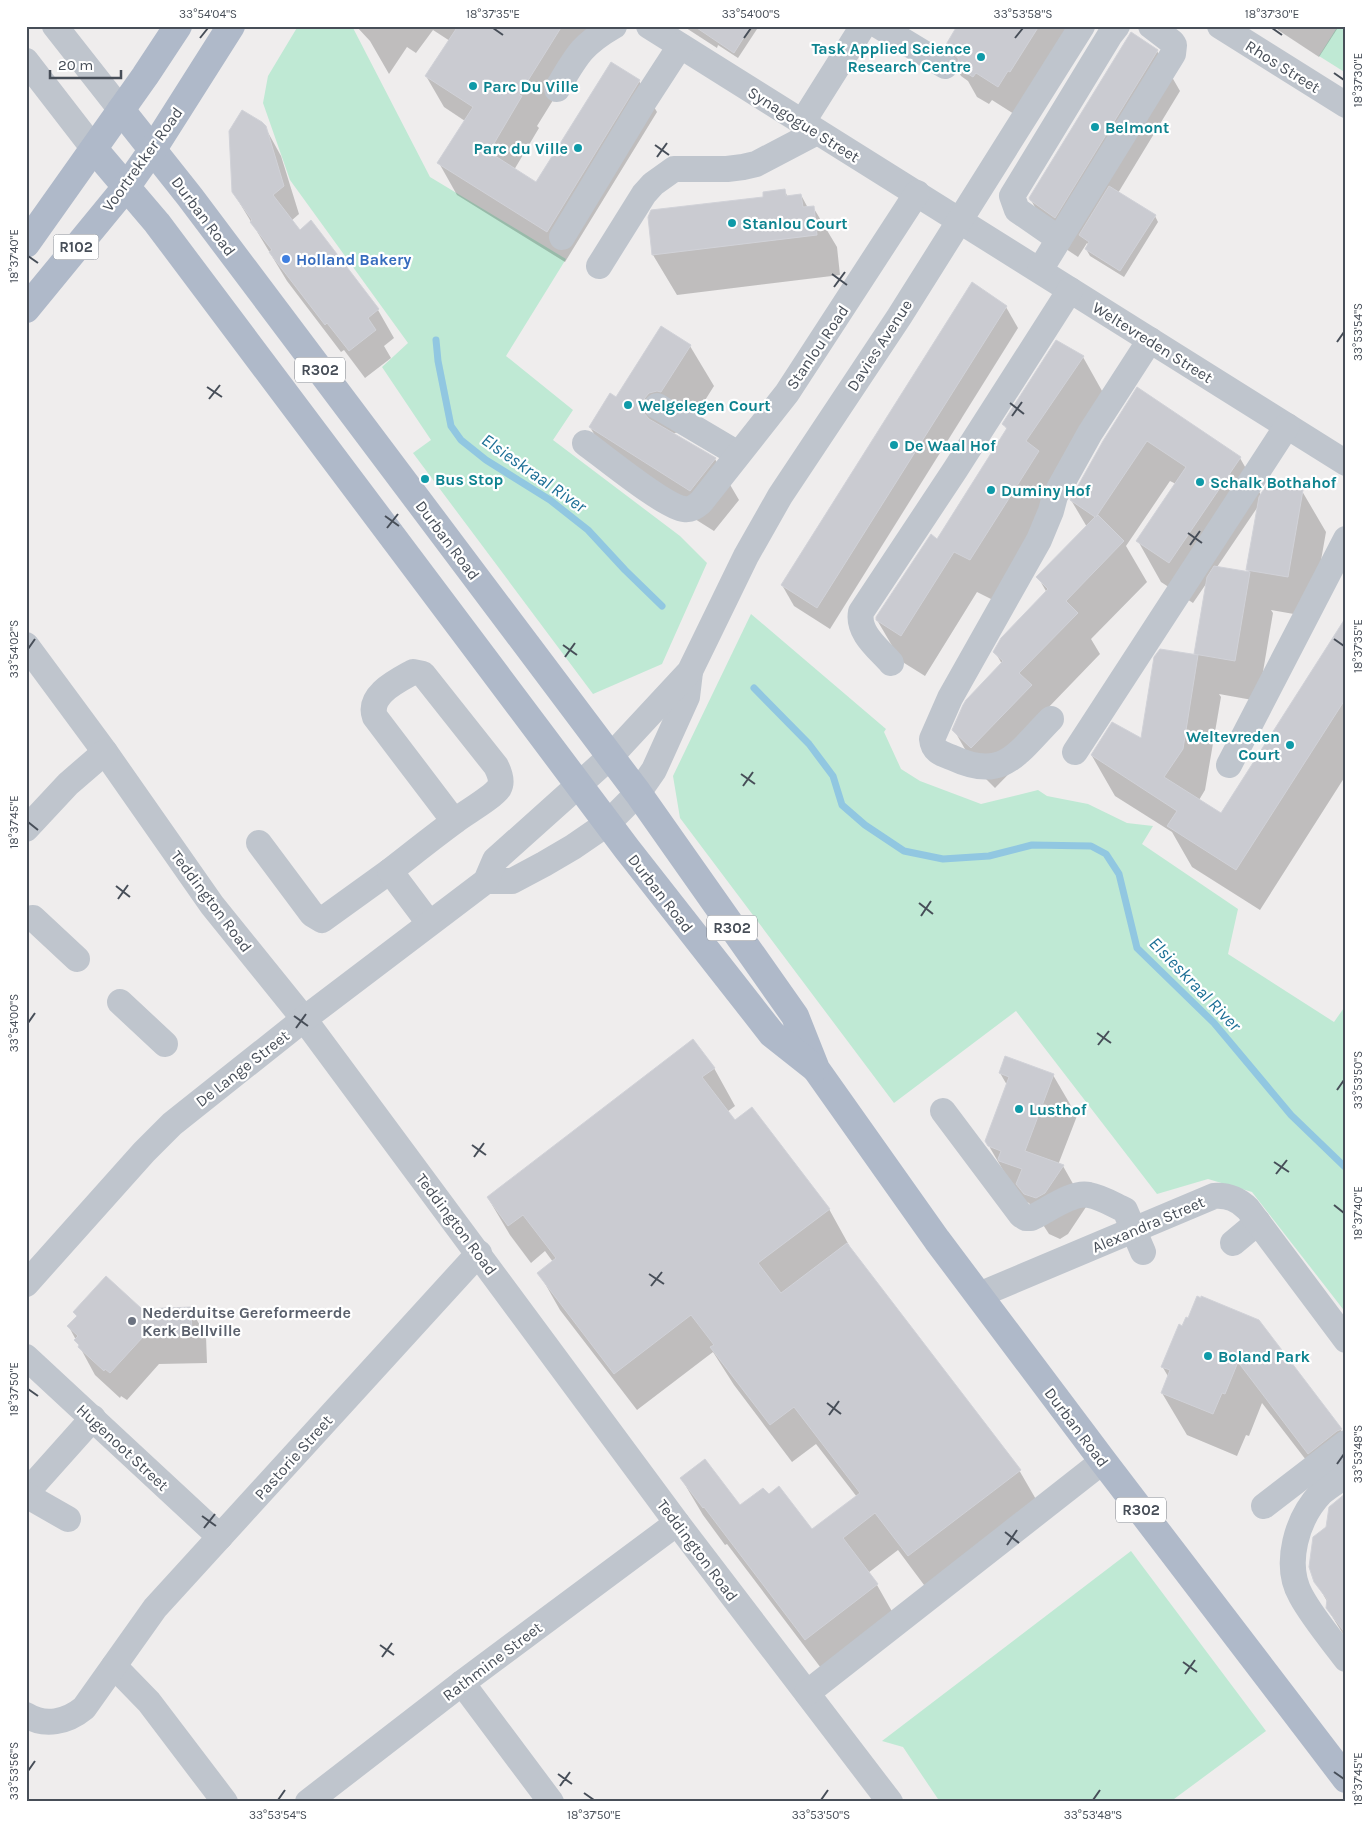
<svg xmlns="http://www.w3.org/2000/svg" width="1372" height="1828" viewBox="0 0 1372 1828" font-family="Karla,sans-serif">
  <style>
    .green { fill: #bfe9d4 }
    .shadow { fill: #0003; fill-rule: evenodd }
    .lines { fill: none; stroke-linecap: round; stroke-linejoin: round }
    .stream { stroke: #91c7e1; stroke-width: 7 }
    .building { fill: #cacbd1; stroke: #d1d2d8 }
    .minor { stroke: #bfc5cd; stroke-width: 26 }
    .major { stroke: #afb9c9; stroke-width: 28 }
    .ticks { fill: none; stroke: #474e58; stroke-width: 2 }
    .culture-dot { fill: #0f9aa8; stroke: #fff; stroke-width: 2 }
    .shop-dot { fill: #3f7fe0; stroke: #fff; stroke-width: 2 }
    .worship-dot { fill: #6b7280; stroke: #fff; stroke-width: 2 }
    .labels { text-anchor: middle; stroke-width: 4.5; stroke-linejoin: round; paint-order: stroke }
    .shield { fill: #fff; stroke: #7e838a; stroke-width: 1 }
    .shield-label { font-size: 15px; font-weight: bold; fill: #474e58 }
    .culture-label { font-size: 16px; font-weight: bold; fill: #0d838f; stroke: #fff; text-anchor: start }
    .street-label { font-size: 16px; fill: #474e58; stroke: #fff }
    .shop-label { font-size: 16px; font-weight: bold; fill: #366cbe; stroke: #fff; text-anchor: start }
    .worship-label { font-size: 16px; font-weight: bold; fill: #5b616d; stroke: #fff; text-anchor: start }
    .water-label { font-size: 18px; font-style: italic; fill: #1c6f96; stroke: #fff }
    .neatline { fill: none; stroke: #474e58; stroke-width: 2 }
    .ticks-label { font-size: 12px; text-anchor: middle; fill: #474e58 }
  </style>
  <rect width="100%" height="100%" fill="#efeded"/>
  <!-- green -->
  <g class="green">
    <polygon points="298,26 352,26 430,177 566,259 506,356 573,410 553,440 680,536 707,563 662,664 593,694 413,453 431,440 382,367 408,343 290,180 263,103 268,76"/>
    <polygon points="1338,26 1346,26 1346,73 1319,56"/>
    <polygon points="751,614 886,729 884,732 901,769 920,781 981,804 1038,790 1047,796 1088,804 1127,823 1153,826 1142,844 1238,909 1228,954 1334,1022 1346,1005 1346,1313 1252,1192 1208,1179 1157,1194 1016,1011 894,1103 680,818 673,776"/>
    <polygon points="1131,1551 1266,1731 1170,1802 940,1802 903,1747 882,1741"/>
  </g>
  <!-- shadow -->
  <g class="shadow">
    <polygon points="356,26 599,26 537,126 539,128 514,170 536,184 639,81 657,112 565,262 457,195 439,163 465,121 444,107 426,76 450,41 433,30 416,53 407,47 389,74 370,41"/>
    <polygon points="683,26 759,26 738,58 718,45 717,48"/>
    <polygon points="959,26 1070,26 1014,114 992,100 989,104 977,97 968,81 961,76 945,48"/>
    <polygon points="1276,26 1339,26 1319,57 1278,30"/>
    <polygon points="1157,51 1180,91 1118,193 1155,216 1158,222 1124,277 1090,256 1086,249 1089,245 1087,243 1078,257 1054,241 1031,200"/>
    <polygon points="265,127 281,156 299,214 291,221 300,232 311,222 378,310 394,338 384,346 391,358 365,378 344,350 341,352 287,281 233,192"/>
    <polygon points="784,190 788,197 801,195 808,208 813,207 837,247 840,275 677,295 653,255 765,198"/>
    <polygon points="1006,307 1018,328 830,629 794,606 782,585"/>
    <polygon points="690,346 714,386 685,432 681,431 672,434 715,459 739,500 714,531 614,468 590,427 617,399"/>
    <polygon points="1083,357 1106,398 1062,492 993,600 977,592 925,676 901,661 877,620 938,540 1007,430 1004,424"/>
    <path d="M 1138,389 L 1240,458 L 1261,495 L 1302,491 L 1326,532 L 1311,617 L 1271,610 L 1273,613 L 1258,701 L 1219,694 L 1221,697 L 1205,790 L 1199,800 L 1222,815 L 1346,620 L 1346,775 L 1260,910 L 1192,867 L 1172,832 L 1115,796 L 1092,756 L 1141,740 L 1197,656 L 1195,653 L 1208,581 L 1193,603 L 1161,582 L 1138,541 L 1176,484 L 1170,481 L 1126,546 L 1147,582 L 1091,639 L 1100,654 L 1045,711 L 1055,727 L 995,788 L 977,770 L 954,730 L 1002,664 L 995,652 L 1047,593 L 1038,577 L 1087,527 L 1071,500 ZM 1259,505 L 1248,570 L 1249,573 L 1217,567 Z"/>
    <polygon points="714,1068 735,1106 727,1112 735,1122 829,1209 850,1247 849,1248 1019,1470 1041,1508 930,1593 898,1550 868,1573 877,1585 898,1622 827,1676 727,1544 725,1545 703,1515 681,1478 740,1507 812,1531 857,1497 816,1444 792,1462 734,1385 713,1352 637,1410 560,1310 539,1273 553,1262 545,1251 531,1263 510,1235 488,1198"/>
    <polygon points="1000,1073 1053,1075 1077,1116 1058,1165 1063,1166 1086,1207 1068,1234 1060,1239 1049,1234 1029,1203 1024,1201 1010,1182 986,1141 1007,1085"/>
    <polygon points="190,1308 206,1336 207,1363 159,1364 127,1400 121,1396 120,1398 95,1375 69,1327 77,1317 74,1312"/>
    <polygon points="1259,1321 1346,1437 1346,1485 1333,1495 1262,1403 1249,1436 1246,1435 1237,1456 1187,1435 1162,1393 1169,1378 1162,1366 1183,1327"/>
    <polygon points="1346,1505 1346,1639 1327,1608 1328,1603 1316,1582 1327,1528"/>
  </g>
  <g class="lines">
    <!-- stream -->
    <g class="stream">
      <polyline points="436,340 438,361 451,426 461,440 486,460 550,500 588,530 625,570 662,606"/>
      <polyline points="754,688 809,744 833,776 842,805 865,825 904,851 943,859 989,856 1032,845 1091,846 1106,854 1119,874 1137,948 1214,1023 1291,1115 1346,1168"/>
    </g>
  </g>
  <!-- building -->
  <g class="building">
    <polygon points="458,26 562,26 519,95 522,96 489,152 536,182 611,62 640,80 547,232 437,163 473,107 425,76"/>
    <polygon points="694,26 751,26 734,53"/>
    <polygon points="957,26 1039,26 1010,72 1008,71 998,87 976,73 973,77 959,69 958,58 944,48"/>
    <polygon points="1131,32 1158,50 1055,218 1030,200 1029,198"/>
    <polygon points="242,110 262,122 266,126 284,186 273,195 300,230 311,220 379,309 368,318 376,330 349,351 327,323 325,325 269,252 272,250 250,222 252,220 232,192 229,131"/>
    <polygon points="1109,186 1156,215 1120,271 1085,249 1089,242 1079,235"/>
    <polygon points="785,189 786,196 801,194 803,207 814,206 817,235 652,255 648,217 651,210 763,197 763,192"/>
    <polygon points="972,282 1007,306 817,608 781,585"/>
    <polygon points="661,326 691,345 661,392 657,391 649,393 644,399 642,406 644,413 649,419 716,458 690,491 589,427 610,393 616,397"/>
    <polygon points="1056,340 1084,356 1026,441 1039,451 970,560 954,552 901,636 876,620 876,617 931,534 937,539 1007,428 1002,424"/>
    <polygon points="1137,387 1241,457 1169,563 1136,541 1186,467 1147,441 1096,517 1098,515 1124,541 1066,601 1078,613 1019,673 1032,685 971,748 952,730 963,705 966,700 1003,661 993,652 1001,638 1048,589 1036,577 1095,517 1070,500 1103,441"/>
    <polygon points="1267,484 1303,490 1288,577 1246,570 1259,497"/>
    <polygon points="1214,566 1250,572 1235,661 1194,654 1207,577"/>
    <polygon points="1346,617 1346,698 1236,870 1167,826 1177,811 1091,755 1112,722 1141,738 1154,657 1160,649 1198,655 1183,749 1164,777 1221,813"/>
    <polygon points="693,1039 715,1068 702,1077 735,1120 752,1107 830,1209 758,1263 781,1293 847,1243 1021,1470 908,1556 875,1513 843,1538 878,1584 805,1640 704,1507 703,1508 680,1478 705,1459 740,1505 763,1488 769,1494 779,1486 812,1529 860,1493 794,1407 770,1425 710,1347 714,1345 691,1315 614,1374 537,1273 556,1258 523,1215 508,1226 487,1197"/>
    <polygon points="1005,1056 1054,1074 1025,1151 1064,1165 1045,1193 1036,1198 1024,1194 1016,1184 1022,1169 999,1161 998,1159 1001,1151 988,1146 985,1141 1009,1077 999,1073"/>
    <polygon points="106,1276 142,1309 191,1307 192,1335 143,1337 110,1373 105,1369 104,1371 78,1347 79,1345 74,1340 78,1336 67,1326 77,1316 73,1312"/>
    <polygon points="1197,1296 1201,1298 1201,1296 1259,1320 1342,1429 1337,1431 1308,1454 1238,1362 1225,1394 1222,1393 1213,1414 1161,1393 1170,1370 1161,1367 1179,1324 1182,1326 1186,1317 1188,1318"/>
    <polygon points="1346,1493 1346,1634 1326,1608 1327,1599 1314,1582 1309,1567 1313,1537 1326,1527 1329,1507"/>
  </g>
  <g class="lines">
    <!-- minor -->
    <g class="minor">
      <polyline points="55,26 121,110"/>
      <polyline points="649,26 1346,463"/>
      <polyline points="879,26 945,66"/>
      <polyline points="1220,26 1346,105"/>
      <polyline points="26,61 94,149"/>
      <path d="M 557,89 C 576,57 581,45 614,26"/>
      <polyline points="802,123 863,26"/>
      <polyline points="562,237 643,103 680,46"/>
      <polyline points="1059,239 1017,210 1012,196 1110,35 1117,26"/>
      <polyline points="599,266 644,194 653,184 674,169 727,169 743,167 756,164 817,132"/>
      <polyline points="1040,270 1173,54 1174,45 1172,42 1151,26"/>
      <polyline points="657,406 738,454"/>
      <path d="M 585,443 C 604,457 665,507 684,509 C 692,510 696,506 701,502 L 787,393 L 917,193"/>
      <polyline points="26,645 105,752 212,905 304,1019 677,1523 890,1802"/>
      <path d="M 891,663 C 879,649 857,633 861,612 L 955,470 L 1070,290"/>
      <path d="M 1051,719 C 1018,752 1004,782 953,758 C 943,754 933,752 932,739 L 950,698 L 1039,540 L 1051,511 L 1055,496 L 1090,433 L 1150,340"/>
      <polyline points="1075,752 1287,426"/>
      <polyline points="1229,765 1346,539"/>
      <polyline points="26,829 68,784 105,752"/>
      <polyline points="259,843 312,914 322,920 390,871"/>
      <polyline points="486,881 512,881 544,864 573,847 608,823 638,793 654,770 687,697 690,672"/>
      <polyline points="33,918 77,959"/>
      <path d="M 429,923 L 390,871 C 412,854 433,837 455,821 C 465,813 492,798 499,788 C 503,781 499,772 496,766 L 423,674 L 413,672 C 397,681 367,695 375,717 L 454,821"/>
      <polyline points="120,1002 165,1044"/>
      <path d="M 943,1111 L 1021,1215 L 1026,1218 L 1031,1218 C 1047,1211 1072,1191 1089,1195 C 1101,1197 1114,1205 1125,1210 L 1143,1252"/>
      <polyline points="1233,1243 1258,1222"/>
      <polyline points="26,1284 144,1152 172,1124 304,1019 486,881 495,860 611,756 690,671 746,556 780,496 899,317 1082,26"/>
      <path d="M 979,1295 L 1214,1196 C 1228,1195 1238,1199 1248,1209 L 1346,1340"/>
      <polyline points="26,1357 220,1537"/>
      <path d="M 1346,1475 C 1338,1481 1329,1486 1321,1493 C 1297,1518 1283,1564 1301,1596 C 1313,1618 1331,1639 1346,1659"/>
      <polyline points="26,1493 93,1418"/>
      <polyline points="26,1495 68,1519"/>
      <polyline points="1264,1506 1346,1443"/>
      <polyline points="114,1666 149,1702 225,1802"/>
      <polyline points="462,1683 551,1802"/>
      <polyline points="807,1693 1103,1461"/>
      <path d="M 26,1715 C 45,1727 67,1722 84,1708 L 155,1608 L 479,1253"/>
      <polyline points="308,1802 462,1683 677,1523"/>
    </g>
    <!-- major -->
    <g class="major">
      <polyline points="121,110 190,197 638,793 795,1016 816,1069 937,1240 1103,1461 1346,1779"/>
      <polyline points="94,149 157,223 627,849 725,974 772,1034 815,1068"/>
      <polyline points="26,244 145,76 178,26"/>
      <polyline points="26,309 127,186 153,149 231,26"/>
    </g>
  </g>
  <!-- ticks -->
  <path class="ticks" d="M 493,28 L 503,35M 1272,28 L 1282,35M 200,38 L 208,28M 744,38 L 751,28M 1015,38 L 1023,28M 1334,73 L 1344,80M 655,145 L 669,155M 657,157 L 667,143M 28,256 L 38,263M 832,274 L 847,285M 834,287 L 845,272M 1337,342 L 1344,332M 207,387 L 222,397M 209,399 L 220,385M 1010,403 L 1024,414M 1012,416 L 1022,402M 385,516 L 399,526M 387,528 L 398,514M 1188,533 L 1202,543M 1190,545 L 1200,531M 1334,639 L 1344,646M 563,645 L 577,655M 28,649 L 35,639M 565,657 L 575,643M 741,774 L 755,784M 743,786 L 753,772M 28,822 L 38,830M 116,886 L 130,897M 118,899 L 128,885M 919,903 L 933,914M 921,916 L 931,901M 294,1016 L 308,1026M 28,1023 L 35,1013M 296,1028 L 306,1014M 1097,1033 L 1111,1043M 1098,1045 L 1109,1031M 1337,1090 L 1344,1080M 472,1145 L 486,1155M 474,1157 L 484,1143M 1274,1162 L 1289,1172M 1276,1174 L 1287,1160M 1334,1205 L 1344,1213M 649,1274 L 664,1284M 651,1286 L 662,1272M 28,1389 L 38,1396M 827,1403 L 841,1414M 829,1415 L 839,1401M 1337,1464 L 1344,1454M 202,1516 L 216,1526M 204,1528 L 215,1514M 1005,1532 L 1019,1543M 1007,1545 L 1017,1530M 380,1645 L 394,1655M 382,1657 L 392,1643M 1183,1662 L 1197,1672M 1185,1674 L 1195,1660M 28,1771 L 35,1761M 1334,1772 L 1344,1779M 558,1774 L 572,1784M 560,1786 L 570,1772M 584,1793 L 594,1800M 278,1800 L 285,1790M 821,1800 L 828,1790M 1093,1800 L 1100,1790"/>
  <!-- markers -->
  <g class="culture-dot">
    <circle cx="981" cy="57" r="5"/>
    <circle cx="473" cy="86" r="5"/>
    <circle cx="1095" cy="127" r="5"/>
    <circle cx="578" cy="148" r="5"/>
    <circle cx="732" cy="223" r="5"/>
    <circle cx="628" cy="405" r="5"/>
    <circle cx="894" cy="445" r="5"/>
    <circle cx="425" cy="479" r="5"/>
    <circle cx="1200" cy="482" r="5"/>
    <circle cx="991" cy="490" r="5"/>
    <circle cx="1290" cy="745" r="5"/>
    <circle cx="1019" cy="1109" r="5"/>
    <circle cx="1208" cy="1356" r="5"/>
  </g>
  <circle class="shop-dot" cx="286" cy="259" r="5"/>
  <circle class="worship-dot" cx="132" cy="1321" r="5"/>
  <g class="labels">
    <!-- shield labels -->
    <g class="shield">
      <rect x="53.5" y="234.5" width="45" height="25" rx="4"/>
      <rect x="295" y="357.5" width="50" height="25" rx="4"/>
      <rect x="707" y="915.5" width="50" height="25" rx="4"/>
      <rect x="1116" y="1497.5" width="50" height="25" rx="4"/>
    </g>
    <g class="shield-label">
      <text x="76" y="252">R102</text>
      <text x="320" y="375">R302</text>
      <text x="732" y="933">R302</text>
      <text x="1141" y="1515">R302</text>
    </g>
    <!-- culture labels -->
    <g class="culture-label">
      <text x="971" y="54" text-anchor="end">Task Applied Science<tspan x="971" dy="18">Research Centre</tspan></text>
      <text x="483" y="92">Parc Du Ville</text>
      <text x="1105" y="133">Belmont</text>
      <text x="568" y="154" text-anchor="end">Parc du Ville</text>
      <text x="742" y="229">Stanlou Court</text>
      <text x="638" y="411">Welgelegen Court</text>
      <text x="904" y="451">De Waal Hof</text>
      <text x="435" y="485">Bus Stop</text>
      <text x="1210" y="488">Schalk Bothahof</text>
      <text x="1001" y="496">Duminy Hof</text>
      <text x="1280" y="742" text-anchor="end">Weltevreden<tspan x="1280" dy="18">Court</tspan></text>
      <text x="1029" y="1115">Lusthof</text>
      <text x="1218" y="1362">Boland Park</text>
    </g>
    <!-- street labels -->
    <g class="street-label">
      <text transform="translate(1283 66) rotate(32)" y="6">Rhos Street</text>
      <text transform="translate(804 124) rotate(32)" y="6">Synagogue Street</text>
      <text transform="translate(142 159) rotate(-54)" y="6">Voortrekker Road</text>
      <text transform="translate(204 216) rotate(53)" y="6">Durban Road</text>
      <text transform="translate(1153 342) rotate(32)" y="6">Weltevreden Street</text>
      <text transform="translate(879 345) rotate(-57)" y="6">Davies Avenue</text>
      <text transform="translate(817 347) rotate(-56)" y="6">Stanlou Road</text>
      <text transform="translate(448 540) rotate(53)" y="6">Durban Road</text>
      <text transform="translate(661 893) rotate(52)" y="6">Durban Road</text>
      <text transform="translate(212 901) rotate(53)" y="6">Teddington Road</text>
      <text transform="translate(242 1068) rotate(-38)" y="6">De Lange Street</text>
      <text transform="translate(457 1224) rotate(53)" y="6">Teddington Road</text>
      <text transform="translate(1148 1224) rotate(-23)" y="6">Alexandra Street</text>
      <text transform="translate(1077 1427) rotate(53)" y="6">Durban Road</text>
      <text transform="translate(123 1447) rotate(43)" y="6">Hugenoot Street</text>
      <text transform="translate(293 1457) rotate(-48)" y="6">Pastorie Street</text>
      <text transform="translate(698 1550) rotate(53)" y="6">Teddington Road</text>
      <text transform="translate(492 1661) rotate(-37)" y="6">Rathmine Street</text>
    </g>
    <!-- shop labels -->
    <g class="shop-label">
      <text x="296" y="265">Holland Bakery</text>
    </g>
    <!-- worship labels -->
    <g class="worship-label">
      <text x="142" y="1318">Nederduitse Gereformeerde<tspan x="142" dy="18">Kerk Bellville</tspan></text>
    </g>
    <!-- water labels -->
    <g class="water-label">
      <text transform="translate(534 473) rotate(35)" y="6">Elsieskraal River</text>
      <text transform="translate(1195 984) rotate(46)" y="6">Elsieskraal River</text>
    </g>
  </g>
  <!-- border -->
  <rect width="1372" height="1828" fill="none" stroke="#ffffff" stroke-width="55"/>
  <!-- scale -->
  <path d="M50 70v8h71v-8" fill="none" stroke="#474e58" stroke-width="2.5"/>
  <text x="58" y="70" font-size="15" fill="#474e58" stroke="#ffffff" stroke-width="4" paint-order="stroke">20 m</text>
  <rect x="28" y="28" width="1316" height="1772" class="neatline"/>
  <g class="ticks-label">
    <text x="208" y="18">33°54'04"S</text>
    <text x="493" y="18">18°37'35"E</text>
    <text x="751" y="18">33°54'00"S</text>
    <text x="1023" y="18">33°53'58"S</text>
    <text x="1272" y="18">18°37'30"E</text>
    <text transform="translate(1358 80) rotate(-90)" y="4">18°37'30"E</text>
    <text transform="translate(14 256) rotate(-90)" y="4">18°37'40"E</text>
    <text transform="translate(1358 332) rotate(-90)" y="4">33°53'54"S</text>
    <text transform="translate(1358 646) rotate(-90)" y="4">18°37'35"E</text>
    <text transform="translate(14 649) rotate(-90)" y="4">33°54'02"S</text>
    <text transform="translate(14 822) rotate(-90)" y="4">18°37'45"E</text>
    <text transform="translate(14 1023) rotate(-90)" y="4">33°54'00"S</text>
    <text transform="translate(1358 1080) rotate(-90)" y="4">33°53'50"S</text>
    <text transform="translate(1358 1213) rotate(-90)" y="4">18°37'40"E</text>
    <text transform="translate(14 1389) rotate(-90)" y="4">18°37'50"E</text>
    <text transform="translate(1358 1454) rotate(-90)" y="4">33°53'48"S</text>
    <text transform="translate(14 1771) rotate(-90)" y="4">33°53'56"S</text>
    <text transform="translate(1358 1779) rotate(-90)" y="4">18°37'45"E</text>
    <text x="278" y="1819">33°53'54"S</text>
    <text x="594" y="1819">18°37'50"E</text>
    <text x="821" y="1819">33°53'50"S</text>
    <text x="1093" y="1819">33°53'48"S</text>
  </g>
</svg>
